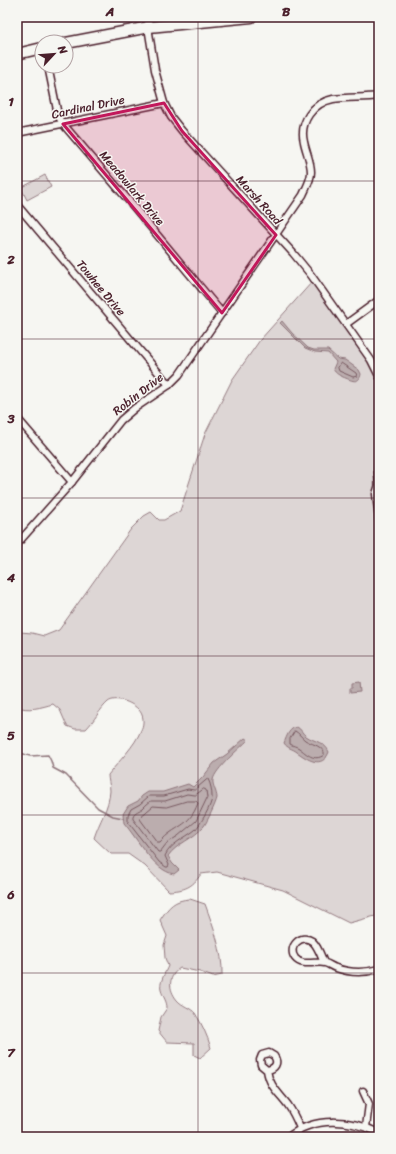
<svg xmlns="http://www.w3.org/2000/svg" width="396" height="1154" viewBox="0 0 396 1154" font-family="Sriracha,sans-serif">
  <style>
    .green { fill: #ddd6d5; stroke: #947a80 }
    .water { fill: #bbadae; stroke: #8e747a }
    .lines { fill: none; stroke-linecap: round; stroke-linejoin: round }
    .shore { stroke: #77585f; stroke-width: 1 }
    .stream { stroke: #8e747a; stroke-width: 1.5 }
    .minor-casing { stroke: #4a1f2b; stroke-width: 9 }
    .primary-casing { stroke: #4a1f2b; stroke-width: 13 }
    .minor { stroke: #f6f6f2; stroke-width: 6 }
    .primary { stroke: #f6f6f2; stroke-width: 10 }
    .marked { fill: #c2185b; fill-opacity: 0.2; stroke: #c2185b; stroke-width: 3; stroke-linejoin: round }
    .grid { fill: none; stroke: #4a1f2b; stroke-width: 1; stroke-opacity: 0.55 }
    .labels { text-anchor: middle; stroke-width: 3; stroke-linejoin: round; paint-order: stroke }
    .street-label { font-size: 12px; fill: #4a1f2b; stroke: #f6f6f2 }
    .neatline { fill: none; stroke: #4a1f2b; stroke-width: 1.5 }
    .grid-label { font-size: 13px; text-anchor: middle; font-weight: bold; fill: #4a1f2b }
  </style>
  <rect width="100%" height="100%" fill="#f6f6f2"/>
  <filter id="ink" filterUnits="userSpaceOnUse"><feTurbulence type="fractalNoise" baseFrequency=".025" numOctaves="2"/><feDisplacementMap in="SourceGraphic" scale="8" xChannelSelector="R" yChannelSelector="G"/><feConvolveMatrix kernelMatrix="1 2 1 2 8 2 1 2 1" color-interpolation-filters="sRGB"/></filter>
  <g filter="url(#ink)">
    <!-- green -->
    <g class="green">
      <polygon points="45,175 51,187 27,200 21,188"/>
      <path d="M 312,282 L 344,325 L 375,371 L 378,380 L 378,401 L 374,473 L 375,510 L 379,528 L 379,915 L 349,923 L 283,890 L 217,872 L 201,874 C 192,888 184,890 169,891 L 145,866 L 128,854 L 111,854 L 94,838 C 99,822 109,808 110,791 C 110,785 108,780 108,775 C 118,762 135,746 141,730 C 143,726 144,720 142,715 C 139,705 117,695 108,702 C 100,709 94,721 86,729 L 75,729 L 67,726 L 60,710 L 53,704 C 42,707 27,712 17,706 L 17,635 L 20,632 L 32,633 L 44,636 L 59,630 L 131,529 L 144,516 L 151,512 L 159,520 L 164,520 L 180,511 L 205,434 L 232,380 L 260,340 Z"/>
      <path d="M 190,899 L 205,904 C 213,926 223,952 222,975 L 213,977 L 200,972 L 180,968 C 168,976 168,989 177,1000 C 182,1006 191,1008 195,1013 C 202,1024 207,1035 211,1048 L 200,1058 L 194,1055 L 194,1043 L 167,1042 L 158,1031 L 161,1017 L 167,1008 C 167,1001 163,997 161,990 C 159,983 165,973 168,966 L 165,958 L 164,945 L 167,936 L 160,920 C 169,906 174,900 190,899 Z"/>
    </g>
    <!-- water -->
    <g class="water">
      <path d="M 282,321 L 292,333 L 308,348 L 314,350 L 328,350 L 338,359 L 345,360 L 359,370 L 361,374 C 359,385 351,380 343,377 C 339,375 336,374 333,369 L 336,362 L 328,353 L 315,352 L 305,348 L 280,323 Z"/>
      <polygon points="359,682 360,692 350,693 350,688 352,688 352,683"/>
      <path d="M 297,727 C 301,729 302,733 306,736 C 315,742 325,742 329,752 C 322,770 307,759 297,752 C 292,748 288,749 284,743 C 287,736 289,728 297,727 Z"/>
      <path d="M 245,738 L 248,740 C 240,748 215,769 213,780 C 212,785 217,792 217,798 C 216,803 207,822 204,826 C 194,839 177,843 168,856 L 172,863 L 179,870 L 174,874 C 154,871 137,838 124,823 L 123,814 L 128,806 L 138,801 L 142,796 L 148,792 L 163,792 L 188,784 L 193,787 L 203,777 L 214,763 L 227,754 Z"/>
    </g>
    <g class="lines">
      <!-- shore -->
      <g class="shore">
        <polygon points="341,363 356,373 357,376 353,377 339,371 338,368"/>
        <path d="M 295,731 C 299,733 301,737 305,740 C 311,744 320,745 324,752 L 324,755 C 314,762 307,754 299,748 C 296,746 293,746 290,744 L 290,739 Z"/>
        <path d="M 208,779 C 211,784 212,792 212,797 C 212,805 200,825 195,830 C 185,838 170,844 165,856 L 169,865 L 168,867 L 166,867 L 159,862 L 128,822 L 128,815 L 131,809 L 140,804 L 149,796 L 164,796 L 188,789 L 194,790 Z"/>
        <path d="M 204,789 L 206,790 L 207,798 L 196,821 L 178,836 L 167,843 L 160,852 L 158,852 L 133,819 C 132,812 138,812 143,808 C 146,805 148,803 151,801 L 165,801 L 187,794 L 195,795 Z"/>
        <path d="M 187,801 L 196,801 L 198,803 C 189,828 175,825 160,842 L 157,842 L 140,819 L 140,817 L 153,806 L 166,807 Z"/>
      </g>
      <!-- stream -->
      <polyline class="stream" points="17,752 30,756 48,755 51,761 53,768 66,775 98,808 113,816 123,818"/>
      <!-- minor casing -->
      <g class="minor-casing">
        <g id="minor">
          <polyline points="148,17 149,33 155,70 164,103 171,117 182,131 293,253 311,275 371,360 379,376"/>
          <polyline points="48,66 58,115 63,124 129,201 222,313"/>
          <polyline points="17,133 164,103"/>
          <polyline points="17,205 169,385"/>
          <polyline points="346,324 379,300"/>
          <polyline points="17,418 72,482"/>
          <polyline points="379,436 378,471 379,486"/>
          <polyline points="379,485 376,494 379,520"/>
          <path d="M 17,544 L 72,482 L 121,420 L 135,408 L 169,385 L 179,375 L 303,195 C 306,188 311,180 311,172 C 311,162 306,152 304,142 C 299,122 313,103 333,99 C 348,97 364,98 379,96"/>
          <path d="M 324,963 C 321,956 318,946 312,941 C 301,933 287,947 295,958 C 302,967 316,961 325,963 C 329,964 332,967 336,968 C 350,973 365,973 379,969"/>
          <path d="M 267,1070 L 261,1065 L 260,1060 L 262,1055 L 269,1053 L 274,1056 C 279,1063 275,1069 267,1070 C 269,1086 279,1093 288,1105 C 293,1112 297,1121 300,1128"/>
          <polyline points="363,1091 369,1104 366,1127"/>
          <path d="M 288,1137 C 315,1116 349,1119 379,1133"/>
        </g>
      </g>
      <!-- primary casing -->
      <g class="primary-casing">
        <g id="primary">
          <polyline points="66,43 149,27 251,17"/>
          <polyline points="17,54 42,48"/>
        </g>
      </g>
      <!-- minor -->
      <use href="#minor" class="minor"/>
      <!-- primary -->
      <use href="#primary" class="primary"/>
    </g>
  </g>
  <!-- marked area -->
  <path class="marked" d="M 164,103 L 182,131 L 276,235 L 222,313 L 63,124 Z"/>
  <!-- grid -->
  <path class="grid" d="M 198,17 L 198,1137M 17,181 L 379,181M 17,339 L 379,339M 17,498 L 379,498M 17,656 L 379,656M 17,815 L 379,815M 17,973 L 379,973"/>
  <g class="labels">
    <!-- street labels -->
    <g class="street-label">
      <text transform="translate(88 107) rotate(-12)" y="4">Cardinal Drive</text>
      <text transform="translate(132 188) rotate(50)" y="4">Meadowlark Drive</text>
      <text transform="translate(259 200) rotate(48)" y="4">Marsh Road</text>
      <text transform="translate(101 288) rotate(50)" y="4">Towhee Drive</text>
      <text transform="translate(138 394) rotate(-38)" y="4">Robin Drive</text>
    </g>
  </g>
  <!-- margin -->
  <rect width="396" height="1154" fill="none" stroke="#f6f6f2" stroke-width="44"/>
  <!-- north arrow -->
  <g transform="translate(54 54) rotate(64)"><circle r="19" fill="#f6f6f2" stroke="#b1a0a2"/>
  <path d="M0-3L7 15L0 10L-7 15Z" fill="#4a1f2b"/>
  <text y="-6" font-size="11" font-weight="bold" text-anchor="middle" fill="#4a1f2b">N</text>
  </g>
  <rect x="22" y="22" width="352" height="1110" class="neatline"/>
  <g class="grid-label">
    <text x="110" y="16">A</text>
    <text x="286" y="16">B</text>
    <text x="11" y="106">1</text>
    <text x="11" y="264">2</text>
    <text x="11" y="423">3</text>
    <text x="11" y="582">4</text>
    <text x="11" y="740">5</text>
    <text x="11" y="899">6</text>
    <text x="11" y="1057">7</text>
  </g>
</svg>
